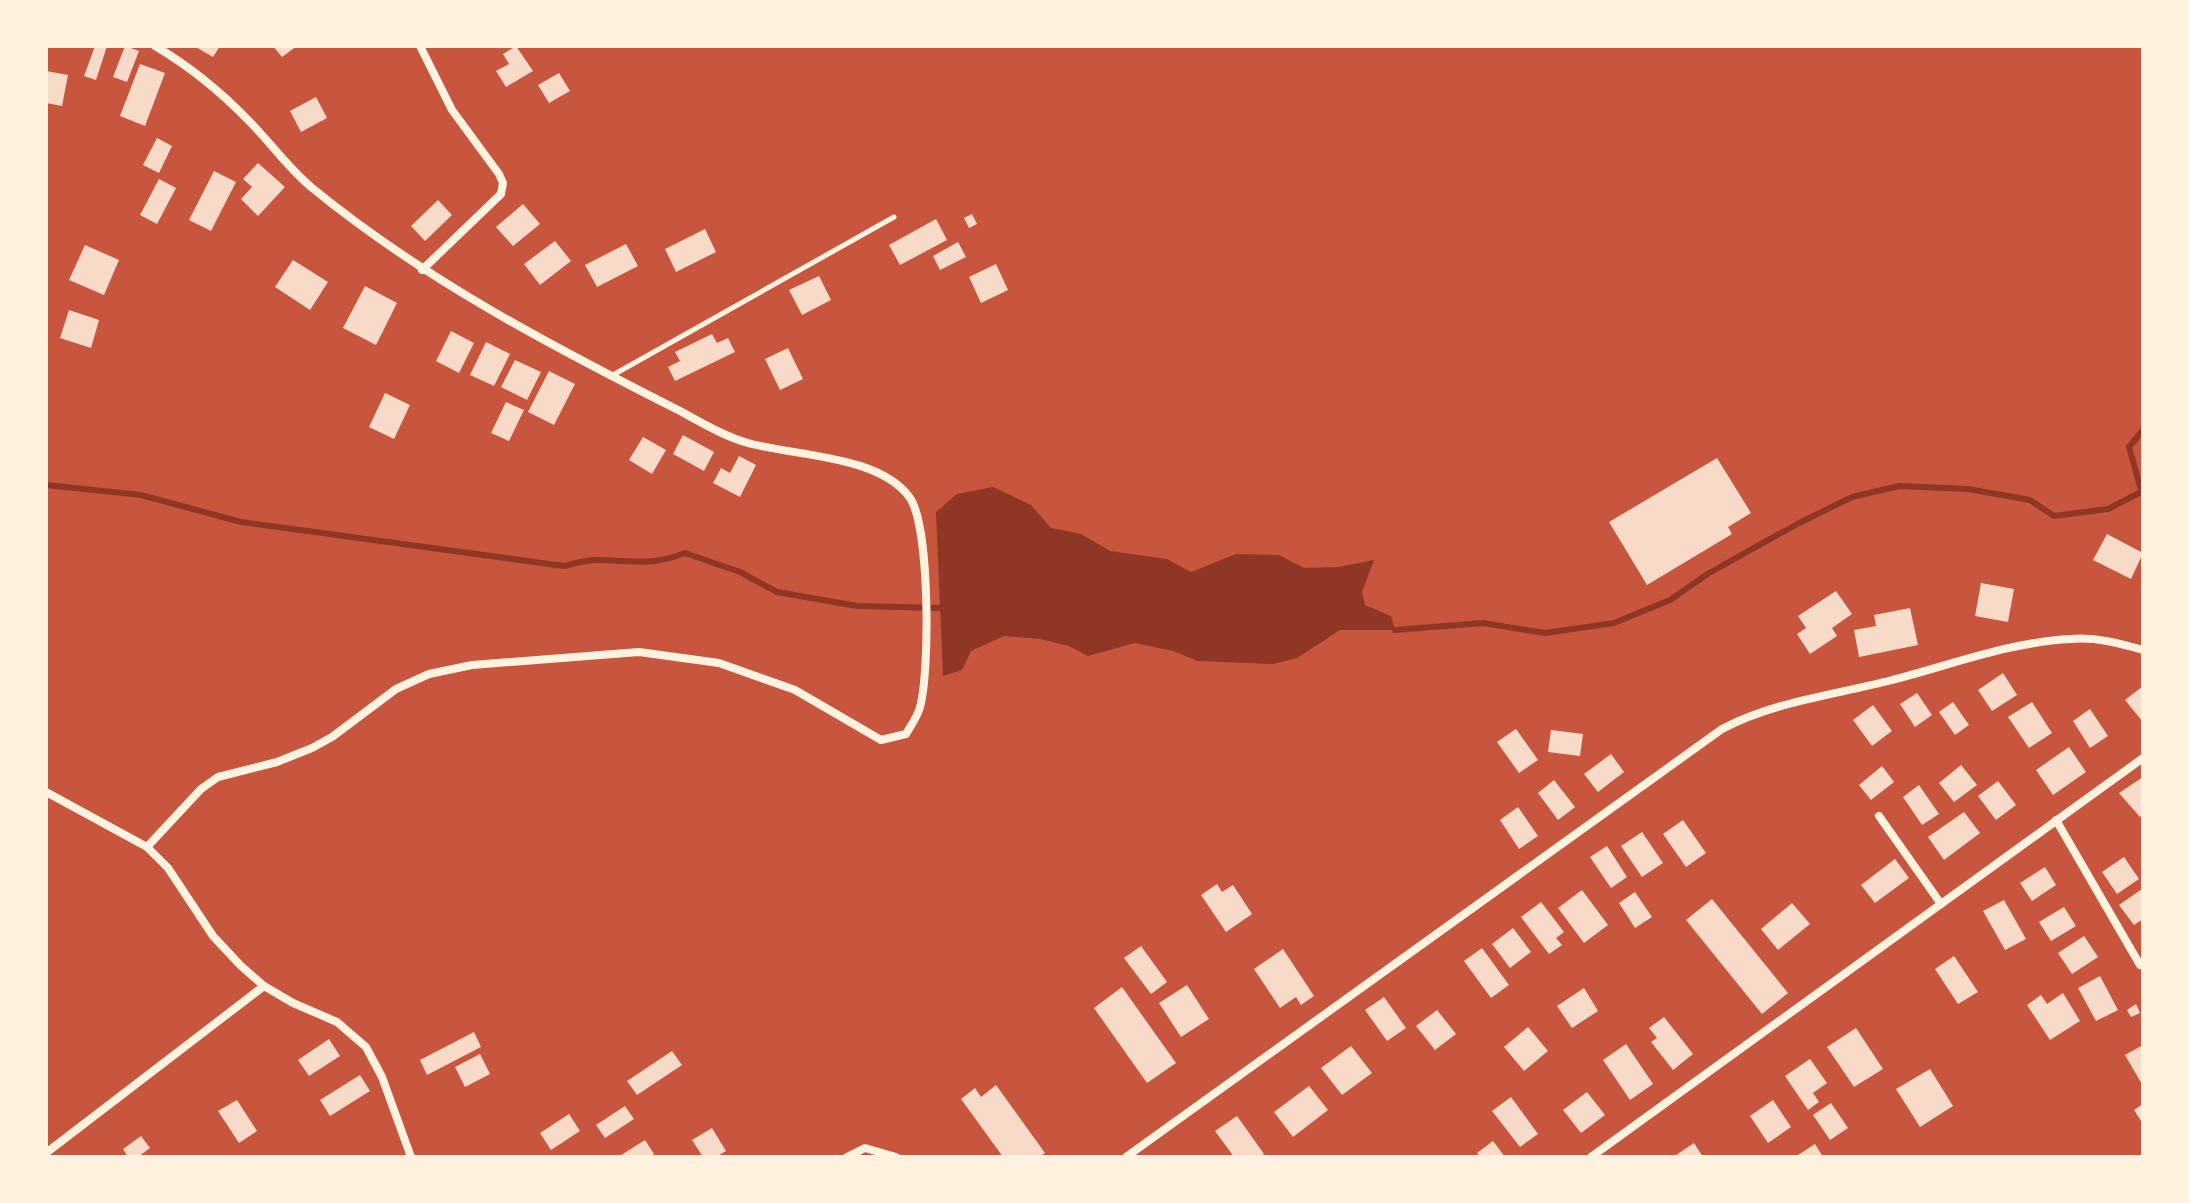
<svg xmlns="http://www.w3.org/2000/svg" width="2189" height="1203" viewBox="0 0 2189 1203" font-family="'Archivo Narrow',sans-serif">
  <style>
    .water { fill: #8f3625 }
    .lines { fill: none; stroke-linecap: round; stroke-linejoin: round }
    .stream { stroke: #8f3625; stroke-width: 6 }
    .building { fill: #f7dbc8 }
    .service { stroke: #fff3e0; stroke-width: 5 }
    .minor { stroke: #fff3e0; stroke-width: 8 }
  </style>
  <rect width="100%" height="100%" fill="#c8553d"/>
  <!-- water -->
  <polygon class="water" points="993,487 1031,505 1051,528 1081,534 1110,551 1167,559 1191,572 1236,554 1279,555 1304,568 1338,567 1374,560 1362,592 1365,605 1391,616 1395,630 1340,630 1297,658 1273,664 1198,661 1173,651 1135,643 1088,656 1069,646 1040,639 1004,636 971,651 962,670 943,676 936,512 957,494"/>
  <g class="lines">
    <!-- stream -->
    <g class="stream">
      <path d="M 46,485 L 141,495 L 241,522 L 564,566 C 574,564 585,560 595,560 C 631,560 649,567 685,553 L 740,572 L 777,592 L 857,606 L 940,608"/>
      <polyline points="2141,490 2129,447 2143,430"/>
      <polyline points="1395,630 1483,623 1545,633 1614,623 1670,600 1709,573 1799,523 1852,497 1899,486 1968,489 2030,500 2054,516 2108,509 2143,491"/>
    </g>
  </g>
  <!-- building -->
  <g class="building">
    <polygon points="95,46 107,46 96,80 84,76"/>
    <polygon points="125,46 139,51 127,82 113,77"/>
    <polygon points="194,46 220,46 213,57"/>
    <polygon points="273,46 297,46 282,57"/>
    <polygon points="516,46 533,71 506,87 496,71 509,64 503,54"/>
    <polygon points="140,64 165,73 145,126 120,116"/>
    <polygon points="46,71 68,75 62,106 46,103"/>
    <polygon points="559,73 570,91 549,103 538,85"/>
    <polygon points="316,97 327,118 301,132 290,111"/>
    <polygon points="157,138 172,146 159,173 143,165"/>
    <polygon points="258,163 285,187 258,216 241,199 252,187 243,179"/>
    <polygon points="214,171 236,182 211,231 189,220"/>
    <polygon points="159,179 176,188 157,224 140,215"/>
    <polygon points="438,200 452,215 425,241 411,226"/>
    <polygon points="523,204 540,224 513,246 496,227"/>
    <polygon points="972,214 977,224 969,228 964,218"/>
    <polygon points="936,219 947,240 900,265 889,245"/>
    <polygon points="705,229 716,252 676,272 665,249"/>
    <polygon points="555,241 571,261 540,285 524,264"/>
    <polygon points="958,242 966,257 940,270 933,256"/>
    <polygon points="626,244 638,266 597,287 585,265"/>
    <polygon points="85,245 119,260 104,295 69,280"/>
    <polygon points="293,260 328,282 310,310 275,287"/>
    <polygon points="996,264 1008,290 981,303 969,277"/>
    <polygon points="819,276 831,300 802,315 789,290"/>
    <polygon points="365,286 397,303 376,345 343,328"/>
    <polygon points="69,310 99,320 91,348 60,338"/>
    <polygon points="451,331 474,343 459,373 436,361"/>
    <polygon points="712,334 717,343 728,338 735,352 675,381 668,367 680,361 675,352"/>
    <polygon points="486,342 510,354 494,386 470,375"/>
    <polygon points="788,348 803,379 780,390 765,359"/>
    <polygon points="515,360 541,372 527,400 501,387"/>
    <polygon points="549,371 575,384 554,425 528,412"/>
    <polygon points="385,393 410,405 394,439 369,427"/>
    <polygon points="506,402 524,410 509,441 491,433"/>
    <polygon points="683,435 714,452 704,471 673,454"/>
    <polygon points="643,437 666,450 652,474 629,460"/>
    <polygon points="739,456 756,465 740,497 713,483 721,468 730,473"/>
    <polygon points="1717,458 1751,513 1728,527 1732,534 1647,585 1609,522"/>
    <polygon points="2107,534 2143,553 2131,579 2093,560"/>
    <polygon points="1981,583 2014,589 2008,622 1975,616"/>
    <polygon points="1836,591 1852,614 1832,628 1837,636 1810,654 1797,634 1806,628 1798,616"/>
    <polygon points="1910,608 1918,645 1859,657 1854,630 1876,626 1874,615"/>
    <polygon points="2003,673 2017,695 1992,711 1978,690"/>
    <polygon points="2143,686 2143,722 2125,700"/>
    <polygon points="1917,693 1932,715 1915,727 1900,704"/>
    <polygon points="1953,702 1969,725 1955,735 1939,712"/>
    <polygon points="2032,702 2052,733 2029,748 2008,717"/>
    <polygon points="1873,705 1892,731 1872,746 1853,720"/>
    <polygon points="2090,709 2108,736 2090,748 2073,721"/>
    <polygon points="1516,729 1538,760 1519,773 1497,742"/>
    <polygon points="1551,730 1583,734 1580,756 1548,752"/>
    <polygon points="2069,747 2086,772 2053,795 2036,770"/>
    <polygon points="1611,754 1624,772 1598,792 1584,774"/>
    <polygon points="1961,765 1977,785 1954,802 1939,783"/>
    <polygon points="1882,766 1894,782 1871,800 1859,785"/>
    <polygon points="2143,777 2143,815 2140,817 2119,793"/>
    <polygon points="1554,780 1575,807 1558,820 1538,793"/>
    <polygon points="1998,781 2016,805 1996,820 1978,796"/>
    <polygon points="1919,785 1939,814 1922,825 1903,797"/>
    <polygon points="1518,807 1538,836 1519,849 1500,820"/>
    <polygon points="1964,812 1980,833 1944,860 1928,837"/>
    <polygon points="1683,820 1706,853 1686,867 1663,834"/>
    <polygon points="1642,832 1663,863 1642,877 1621,846"/>
    <polygon points="1607,846 1627,877 1611,888 1590,857"/>
    <polygon points="2124,857 2139,879 2117,894 2102,872"/>
    <polygon points="1895,859 1909,878 1875,903 1861,885"/>
    <polygon points="2045,867 2056,885 2032,901 2020,883"/>
    <polygon points="1217,884 1222,892 1233,885 1252,914 1226,932 1201,895"/>
    <polygon points="2142,889 2143,919 2134,925 2119,905"/>
    <polygon points="1582,890 1608,925 1584,943 1558,908"/>
    <polygon points="1635,892 1652,917 1635,928 1619,903"/>
    <polygon points="1712,899 1788,993 1762,1014 1686,920"/>
    <polygon points="2004,900 2026,939 2005,950 1983,911"/>
    <polygon points="1541,902 1564,932 1556,938 1562,945 1549,954 1521,917"/>
    <polygon points="1792,903 1810,924 1778,950 1761,929"/>
    <polygon points="2064,907 2076,926 2051,941 2039,922"/>
    <polygon points="1513,928 1531,952 1510,968 1492,944"/>
    <polygon points="2084,936 2098,957 2072,974 2058,953"/>
    <polygon points="1141,946 1167,982 1151,994 1124,958"/>
    <polygon points="1482,948 1509,985 1491,998 1464,961"/>
    <polygon points="1283,949 1314,996 1301,1005 1296,997 1280,1008 1254,969"/>
    <polygon points="1954,956 1978,992 1958,1004 1935,969"/>
    <polygon points="2100,976 2118,1010 2096,1021 2078,988"/>
    <polygon points="1187,985 1209,1019 1181,1037 1159,1003"/>
    <polygon points="1122,987 1176,1063 1147,1083 1094,1008"/>
    <polygon points="1584,988 1598,1011 1572,1028 1557,1006"/>
    <polygon points="2063,993 2080,1021 2050,1040 2027,1005 2041,995 2047,1004"/>
    <polygon points="1384,997 1406,1028 1387,1041 1365,1010"/>
    <polygon points="2136,1004 2140,1013 2131,1017 2127,1010"/>
    <polygon points="1437,1010 1456,1034 1435,1050 1416,1026"/>
    <polygon points="1664,1017 1693,1054 1673,1070 1651,1042 1657,1038 1649,1028"/>
    <polygon points="1528,1027 1548,1051 1524,1071 1504,1047"/>
    <polygon points="1856,1028 1883,1069 1854,1087 1827,1047"/>
    <polygon points="474,1032 481,1047 427,1075 420,1060"/>
    <polygon points="329,1039 340,1056 309,1076 298,1060"/>
    <polygon points="1626,1044 1653,1084 1630,1100 1603,1060"/>
    <polygon points="2143,1045 2143,1086 2125,1055"/>
    <polygon points="1351,1046 1372,1073 1342,1095 1321,1068"/>
    <polygon points="672,1051 682,1065 637,1095 627,1081"/>
    <polygon points="480,1054 490,1074 465,1087 455,1067"/>
    <polygon points="1810,1059 1827,1083 1813,1093 1819,1102 1808,1110 1785,1076"/>
    <polygon points="1930,1069 1953,1106 1920,1127 1896,1089"/>
    <polygon points="360,1075 370,1091 330,1116 320,1100"/>
    <polygon points="996,1085 1045,1153 1039,1157 1003,1157 961,1099 975,1088 981,1097"/>
    <polygon points="1309,1086 1328,1110 1293,1137 1274,1112"/>
    <polygon points="1587,1092 1605,1115 1581,1133 1563,1110"/>
    <polygon points="1511,1097 1538,1134 1520,1147 1492,1111"/>
    <polygon points="237,1100 257,1131 239,1143 218,1111"/>
    <polygon points="1773,1100 1791,1127 1768,1143 1750,1116"/>
    <polygon points="1831,1103 1848,1128 1830,1140 1813,1115"/>
    <polygon points="2143,1104 2143,1124 2134,1110"/>
    <polygon points="625,1106 634,1119 605,1138 596,1125"/>
    <polygon points="569,1114 580,1131 551,1150 540,1133"/>
    <polygon points="1237,1116 1264,1154 1259,1157 1234,1157 1215,1131"/>
    <polygon points="712,1128 726,1151 716,1157 703,1157 692,1140"/>
    <polygon points="141,1136 150,1148 138,1157 128,1157 123,1149"/>
    <polygon points="645,1140 654,1154 650,1157 618,1157"/>
    <polygon points="1493,1141 1505,1157 1480,1157 1477,1153"/>
    <polygon points="1694,1143 1703,1157 1673,1157"/>
    <polygon points="1815,1144 1823,1157 1799,1157 1798,1155"/>
  </g>
  <g class="lines">
    <!-- service -->
    <polyline class="service" points="613,375 894,217"/>
    <!-- minor -->
    <g class="minor">
      <polyline points="420,46 452,110 499,174 503,183 501,194 422,270"/>
      <polyline points="46,792 147,847 168,868 213,936 241,966 264,986 293,1003 337,1022 366,1047 382,1077 411,1157"/>
      <polyline points="1879,816 1941,904"/>
      <polyline points="2056,820 2140,965"/>
      <path d="M 147,847 L 201,789 L 218,777 L 277,762 L 312,748 L 332,737 L 396,689 L 429,674 L 472,665 L 639,652 L 719,663 L 795,690 L 881,740 L 906,734 C 911,725 918,716 920,707 C 930,671 930,528 910,498 C 880,455 794,456 748,443 C 726,437 702,423 682,412 C 553,347 423,279 311,187 C 288,168 270,142 249,121 C 221,92 189,66 155,46"/>
      <polyline points="46,1153 264,986"/>
      <polyline points="847,1157 865,1148 896,1157"/>
      <path d="M 1126,1157 L 1722,729 C 1775,701 1835,695 1892,680 C 1951,665 2010,642 2071,639 C 2096,637 2119,643 2143,650"/>
      <polyline points="1591,1157 2143,758"/>
    </g>
  </g>
  <!-- border -->
  <rect width="2189" height="1203" fill="none" stroke="#fff3e0" stroke-width="96"/>
</svg>
